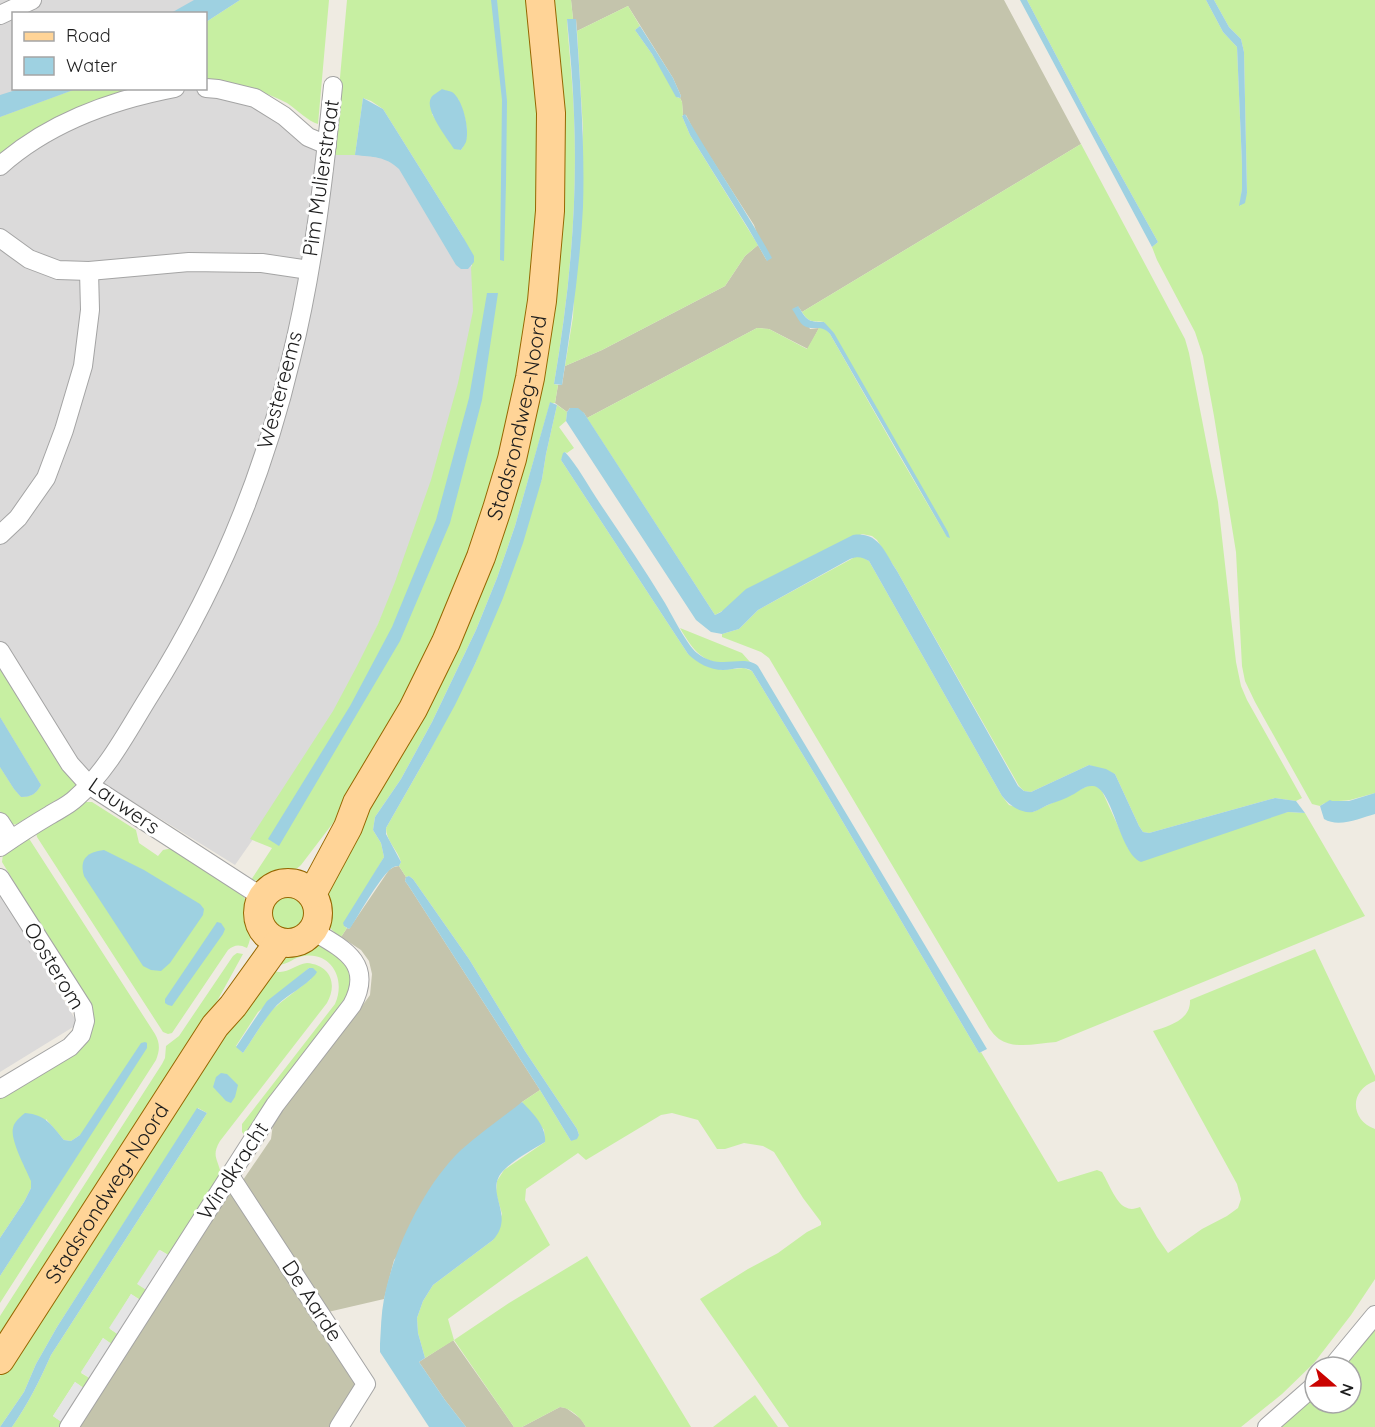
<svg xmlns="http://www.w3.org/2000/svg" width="1375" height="1427" viewBox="0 0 1375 1427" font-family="Quicksand,sans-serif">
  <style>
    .residential { fill: #dbdada }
    .construction { fill: #c4c4ac }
    .grass { fill: #c7efa2; fill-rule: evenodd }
    .parking { fill: #e5e5e5 }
    .water { fill: #9ed1e1 }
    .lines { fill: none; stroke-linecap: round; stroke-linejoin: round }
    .street-casing { stroke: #a4a4a4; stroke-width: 20 }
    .primary-casing { stroke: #966700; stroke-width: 30 }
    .street { stroke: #fff; stroke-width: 18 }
    .primary { stroke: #ffd497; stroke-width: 28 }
    .labels { text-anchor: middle; stroke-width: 6; stroke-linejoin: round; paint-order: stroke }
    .street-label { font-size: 21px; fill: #1d1d1d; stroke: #fff }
  </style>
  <rect width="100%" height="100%" fill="#efebe2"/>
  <!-- residential -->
  <g class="residential">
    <polygon points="0,0 219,0 196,13 14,14 14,88 125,89 117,104 188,89 194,89 258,100 323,147 401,158 478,276 478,312 425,519 334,723 235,865 85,772 0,830"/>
    <polygon points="0,892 78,1024 0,1072"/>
  </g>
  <!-- construction -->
  <g class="construction">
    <polygon points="571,0 1004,0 1081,144 802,312 798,306 810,329 819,328 808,349 769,329 757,328 587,418 584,413 570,408 567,412 555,403 558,385 562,385 565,366 602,350 725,286 745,256 758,245 767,261 754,225 695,133 686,115 683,115 682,102 680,98 681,96 673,78 628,6 577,31 576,19 573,19"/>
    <polygon points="399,866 406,877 405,881 408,885 540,1090 522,1102 394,1260 384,1299 328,1312 243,1180 271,1139 273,1124 285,1104 355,1016 370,995 372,974 369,961 361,950 341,937 347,928 349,929 389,870 394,867"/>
    <polygon points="230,1193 358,1383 333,1427 77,1427 227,1194"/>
    <polygon points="453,1340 514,1427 466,1427 445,1400 419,1362"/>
    <polygon points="560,1407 566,1408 581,1419 586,1427 522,1427"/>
  </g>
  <!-- grass -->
  <g class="grass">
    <path d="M 240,0 L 329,0 L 318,124 C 309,122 296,109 287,103 C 261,89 234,85 206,80 L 206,22 Z"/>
    <path d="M 347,0 L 531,0 L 535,35 L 540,218 L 509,434 L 464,578 L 364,775 L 333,823 L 301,865 C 292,874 264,883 251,880 L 272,848 L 250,839 L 333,711 L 357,666 L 378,624 L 395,582 L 431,480 L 458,383 L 473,311 L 471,267 L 472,266 L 463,237 L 383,109 L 371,101 L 363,98 L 355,155 L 333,155 ZM 458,99 C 465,115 472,135 461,150 L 454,148 L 432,114 Z"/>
    <path d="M 547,0 L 571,0 L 573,19 L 567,20 C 569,52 573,84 574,115 C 578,205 569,295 554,384 L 558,385 L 555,403 L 550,403 L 515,526 L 497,578 L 476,630 L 432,722 L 401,779 L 375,817 L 373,830 L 381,843 L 384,857 L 344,926 L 347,928 L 341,937 C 321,924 327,917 322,897 L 531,417 Z"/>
    <path d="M 1027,0 L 1206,0 L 1223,32 L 1237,47 L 1242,165 L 1242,189 L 1240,206 L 1247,193 L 1244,52 L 1241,39 L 1229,27 L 1214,0 L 1375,0 L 1375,793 C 1367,795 1358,798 1350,800 C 1340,802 1329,799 1320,806 L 1312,804 L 1255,702 L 1245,681 L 1242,666 L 1236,552 L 1214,416 L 1203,356 L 1195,332 L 1157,260 L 1152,247 L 1158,242 L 1088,116 Z"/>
    <polygon points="628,6 640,26 635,30 652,54 678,98 680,98 682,102 683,115 682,116 690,135 758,245 745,256 725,286 602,350 565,366 573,317 583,129 577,31"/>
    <path d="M 76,89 L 128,89 C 82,103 40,138 0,164 L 0,117 Z"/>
    <path d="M 1081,144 L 1185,339 L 1189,353 L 1218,502 L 1236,662 L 1241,686 L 1247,700 L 1302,798 L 1296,801 L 1275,798 L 1149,833 L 1143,832 L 1139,826 L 1115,774 L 1089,765 L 1031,792 L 1024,791 L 1019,786 L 897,571 L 877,540 L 872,536 L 862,534 L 715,615 L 587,418 L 757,328 L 769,329 L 807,349 L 819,328 C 824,327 827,330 830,334 L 896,450 L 948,539 L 824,322 C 812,321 809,323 802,312 Z"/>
    <path d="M 557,405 L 567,412 L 566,421 L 559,427 L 574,448 L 567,453 L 565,452 L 561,460 L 688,654 L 721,670 L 744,668 L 752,671 L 817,778 L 979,1053 L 981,1052 L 1058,1182 L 1097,1170 L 1102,1172 C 1107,1180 1116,1203 1125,1207 C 1130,1210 1135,1209 1140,1207 L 1157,1237 L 1168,1253 L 1202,1229 L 1227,1216 L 1238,1208 L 1241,1199 L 1237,1184 L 1153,1031 C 1169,1026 1191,1020 1190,1000 L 1315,949 L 1375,1076 L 1375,1081 C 1349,1090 1350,1120 1375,1129 L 1375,1279 L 1351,1315 L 1314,1363 L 1282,1394 L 1241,1427 L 789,1427 L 700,1299 L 748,1269 L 778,1253 L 807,1232 L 821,1225 L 821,1222 L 803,1198 L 774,1152 L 763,1146 L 744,1143 L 725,1149 L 717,1149 L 698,1120 L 672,1113 L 661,1115 L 586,1160 L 578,1153 L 526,1189 L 525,1200 L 550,1245 L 448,1319 L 454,1340 L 509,1303 L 587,1256 L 691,1427 L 586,1427 C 580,1417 571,1408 560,1407 L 522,1427 L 514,1427 L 454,1340 L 425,1358 L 418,1333 L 417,1318 L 423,1301 L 433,1285 L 493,1240 L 502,1214 L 496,1193 L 497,1181 L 504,1170 L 545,1142 L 544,1130 L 522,1102 L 540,1090 L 571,1141 L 579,1135 L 577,1129 L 525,1051 L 469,959 L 413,879 L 409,876 L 406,877 L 399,866 L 401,862 C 398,850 386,841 386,828 L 426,758 L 475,664 L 542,479 L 546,454 Z"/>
    <path d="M 855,557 L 862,557 L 869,561 L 1002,796 L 1009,805 L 1033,812 L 1090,785 L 1096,786 L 1102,791 L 1128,848 L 1288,812 L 1305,813 L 1365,916 L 1056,1042 C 1038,1043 1015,1050 999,1039 C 995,1036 992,1032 989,1028 L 769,658 L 761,652 L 722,637 L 722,634 L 739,629 L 758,610 Z"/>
    <path d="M 680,628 L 742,653 L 750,662 C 742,661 735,663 726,663 C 702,664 691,647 680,628 Z"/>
    <path d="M 0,664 L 78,787 L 17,824 L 11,825 L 4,818 L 0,811 L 0,767 L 14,789 L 21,797 C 31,797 36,794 41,785 L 0,717 Z"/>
    <path d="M 84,802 L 92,802 L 136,830 L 139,843 L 158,856 L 163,850 L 173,848 L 243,895 C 248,904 247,910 249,919 C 251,930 252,937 247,948 C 239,944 234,945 228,950 L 172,1033 L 168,1034 L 163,1032 L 37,837 L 36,832 Z"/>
    <path d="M 28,837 L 155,1034 C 160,1043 160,1050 156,1060 L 0,1303 L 0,1276 L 87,1140 L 80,1135 L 71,1141 L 64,1140 L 46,1119 L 31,1188 L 24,1202 L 0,1238 L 0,1097 L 75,1050 L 78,987 L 2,862 L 3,854 Z"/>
    <circle cx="287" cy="912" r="18"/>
    <path d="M 308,944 L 321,945 L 344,961 L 351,976 L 349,996 L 246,1137 L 242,1132 L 242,1124 L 335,1004 C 346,980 332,952 304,956 C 294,957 288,965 277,965 L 286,951 L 295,950 Z"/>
    <polygon points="237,953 243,954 199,1034 0,1343 0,1316 162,1064 165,1058 166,1046 179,1036 233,956"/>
    <path d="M 307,963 C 330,965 338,983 327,1003 L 220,1141 C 211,1156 218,1159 221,1174 L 170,1256 L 160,1250 L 138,1284 L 148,1291 L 142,1301 L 131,1294 L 110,1329 L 119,1335 L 113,1345 L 103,1338 L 81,1373 L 91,1379 L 85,1389 L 75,1382 L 53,1416 L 63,1423 L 61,1427 L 12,1427 C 28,1404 40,1380 51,1355 L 207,1113 L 198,1108 L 57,1327 L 36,1364 L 24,1392 L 0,1427 L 0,1376 L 202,1060 L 274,971 C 287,975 294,965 307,963 ZM 309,968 L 311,979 L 280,1003 L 270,1012 L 243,1053 L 236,1046 L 258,1012 Z"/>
    <polygon points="1375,1329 1375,1427 1274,1427 1315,1392 1315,1403 1351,1403 1351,1367 1342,1367 1354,1356"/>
    <polygon points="755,1395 778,1427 713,1427"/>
  </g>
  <!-- parking -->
  <g class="parking">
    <polygon points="159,1250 170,1256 148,1291 137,1284"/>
    <polygon points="131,1294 141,1301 119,1335 109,1328"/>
    <polygon points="103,1338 113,1345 91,1379 81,1372"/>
    <polygon points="75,1382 85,1389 63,1423 53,1416"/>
  </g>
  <!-- water -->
  <g class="water">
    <polygon points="194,0 240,0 206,22 206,14 171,13"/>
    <polygon points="491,0 497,0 507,101 506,183 504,261 500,260 502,100"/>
    <polygon points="1020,0 1027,0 1088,116 1158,242 1152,247"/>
    <polygon points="1206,0 1214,0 1229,27 1241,39 1244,52 1247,193 1245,203 1239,206 1242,189 1242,165 1237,47 1223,32"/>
    <path d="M 567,19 L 576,19 C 580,82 585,144 583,207 C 580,267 571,326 562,385 L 554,384 C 569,296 578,205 574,115 C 573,83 570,51 567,19 Z"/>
    <polygon points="640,26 673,78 681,96 680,98 676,97 652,54 635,30"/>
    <polygon points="19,89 19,88 76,89 0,117 0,95"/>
    <path d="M 442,89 C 444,90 450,91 452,92 C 463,99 470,130 466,142 C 464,146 463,147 461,150 L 454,149 C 447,138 424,109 431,98 C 433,94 439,92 442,89 Z"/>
    <path d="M 363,98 L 383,109 L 463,237 L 474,256 L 474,262 L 468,269 L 461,269 L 456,265 L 399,169 C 385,156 373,157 355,155 Z"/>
    <path d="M 685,114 C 713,162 745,209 772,258 L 767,261 L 748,228 L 690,135 L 682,116 Z"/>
    <polygon points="487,293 498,293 482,400 450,523 400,641 279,846 268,839 350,706 392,627 436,520 469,398"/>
    <path d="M 798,306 C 807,320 807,322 824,322 L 834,333 L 948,532 L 950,538 L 947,537 L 830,334 C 820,322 809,334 800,322 C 797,318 795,313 792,309 Z"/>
    <path d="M 550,402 L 557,405 L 546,454 L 542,479 L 523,543 L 503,598 L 475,664 L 455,705 L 426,758 L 386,828 L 386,834 L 401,862 L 399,866 C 397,866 395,866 394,867 C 384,870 358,916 351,927 L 349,929 L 344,926 L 343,923 L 384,857 L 381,843 L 373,830 L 375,817 L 401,779 L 432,722 L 476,630 L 497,578 L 515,526 Z"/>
    <path d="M 570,408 L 578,408 L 584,413 L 715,615 L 721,612 L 746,589 L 853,535 C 879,531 885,553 897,571 L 1018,786 L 1024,791 L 1031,792 L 1089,765 L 1106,769 L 1115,774 L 1139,826 L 1143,832 L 1149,833 L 1275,798 L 1296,801 L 1305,813 L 1288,812 L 1141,862 C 1119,853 1113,788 1093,786 C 1085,785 1078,792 1072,795 C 1065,799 1058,801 1050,804 C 1045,806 1039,810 1033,812 C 1021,814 1009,805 1002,796 L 869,561 C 862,557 858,556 850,559 L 758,610 L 739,629 L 722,634 L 711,632 L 696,620 L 566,421 L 567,412 Z"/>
    <path d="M 565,452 C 577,465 589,487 599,502 C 621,535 644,568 665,603 C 672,615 687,645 697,653 C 720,672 743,653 758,666 L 987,1049 L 979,1053 L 817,778 L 752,671 C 743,665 733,670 723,670 C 710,670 697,663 688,654 L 561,460 L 563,453 Z"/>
    <path d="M 0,717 L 41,785 C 36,794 31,797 21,797 L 14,789 L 0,767 Z"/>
    <path d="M 1375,793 L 1375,814 C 1360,818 1339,828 1324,819 L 1320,806 L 1330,800 L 1332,801 L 1349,801 Z"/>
    <path d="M 104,850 L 144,870 L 200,904 L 204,909 L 203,915 L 170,963 L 161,971 L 151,970 L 143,966 L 84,876 C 79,859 87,852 104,850 Z"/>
    <polygon points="409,876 413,879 469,959 525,1051 577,1129 579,1135 577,1139 571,1141 540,1090 408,885 405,881 406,877"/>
    <polygon points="217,922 221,923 225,929 223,934 172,1006 168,1005 165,1003 165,999"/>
    <path d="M 309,968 L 313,968 L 317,972 L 315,975 C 304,987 289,994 277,1005 C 264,1019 254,1037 243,1053 L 236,1047 L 267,1001 Z"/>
    <path d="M 145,1042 L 147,1043 L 147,1048 L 0,1276 L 0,1238 L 24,1202 L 31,1188 L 31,1181 C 26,1169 10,1140 13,1128 C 14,1122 20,1117 25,1113 C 47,1115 51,1125 64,1140 L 71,1141 L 80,1135 L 141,1043 Z"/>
    <polygon points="221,1073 227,1074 238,1085 235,1097 231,1103 226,1101 213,1087 216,1077"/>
    <path d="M 522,1102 C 532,1112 547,1127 545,1142 C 532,1150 515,1159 505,1169 C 481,1191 517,1214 493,1240 L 433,1285 L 423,1301 L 417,1318 L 418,1333 L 425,1358 L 419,1362 L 445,1400 L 466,1427 L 429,1427 L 380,1352 L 380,1344 C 381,1329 381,1314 384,1299 C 393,1250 425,1184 461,1150 C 480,1133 502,1118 522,1102 Z"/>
    <path d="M 197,1108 L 207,1113 L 51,1355 C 40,1380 28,1404 12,1427 L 0,1427 L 24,1392 L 36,1364 L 57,1327 Z"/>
  </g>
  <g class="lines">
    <!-- street casing -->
    <g class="street-casing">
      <g id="street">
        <polyline points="0,15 32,0"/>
        <polyline points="206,88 218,89 255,98 284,116 308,137 327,145"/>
        <path d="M 0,166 C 48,123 112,100 175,88"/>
        <polyline points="0,238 29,259 58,270 89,271 189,262 262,263 309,270"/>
        <polyline points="0,535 18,518 46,478 64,430 83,366 90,310 89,271"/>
        <polyline points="0,651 70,764 89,785 262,897"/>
        <polyline points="0,822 11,839"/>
        <path d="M 0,847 C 16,836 33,825 50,815 C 58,810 69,805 76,798 C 108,770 128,730 150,695 C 215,592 263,478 291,359 C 313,271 324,176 333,86"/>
        <polyline points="0,878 83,1008 85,1021 81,1035 70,1047 0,1089"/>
        <polyline points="230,1176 366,1384 339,1427"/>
        <polyline points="1332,1367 1375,1315"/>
        <path d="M 69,1427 L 275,1105 L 352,1005 C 374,964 344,949 313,931"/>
        <polyline points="1267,1427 1315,1385"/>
      </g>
    </g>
    <!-- primary casing -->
    <g class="primary-casing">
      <g id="primary">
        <circle cx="288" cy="913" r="30"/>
        <path id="s1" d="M 312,894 L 348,827 L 357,803 L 413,709 L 446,642 L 481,557 L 497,509 L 512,459 L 530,378 L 542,301 L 550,211 L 551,113 L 540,0"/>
        <path id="s2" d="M 0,1360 L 215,1026 L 233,1006 L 279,942"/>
      </g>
    </g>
    <!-- street -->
    <use href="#street" class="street"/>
    <!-- primary -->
    <use href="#primary" class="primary"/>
  </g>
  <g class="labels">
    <!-- street labels -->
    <g class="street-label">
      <text transform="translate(321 178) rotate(-82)" y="7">Pim Mulierstraat</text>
      <text transform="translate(280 390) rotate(-75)" y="7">Westereems</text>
      <text dy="7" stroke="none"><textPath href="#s1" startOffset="522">Stadsrondweg-Noord</textPath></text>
      <text transform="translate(124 806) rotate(35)" y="7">Lauwers</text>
      <text transform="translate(54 966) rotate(59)" y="7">Oosterom</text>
      <text transform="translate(233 1171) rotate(-57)" y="7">Windkracht</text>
      <text dy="7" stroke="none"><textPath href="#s2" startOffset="198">Stadsrondweg-Noord</textPath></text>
      <text transform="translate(312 1301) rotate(57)" y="7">De Aarde</text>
    </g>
  </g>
  <!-- legend -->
  <rect x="12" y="12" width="195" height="78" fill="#ffffff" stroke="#a5a5a5" stroke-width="1.5"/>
  <rect x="24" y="32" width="30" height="9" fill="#ffd497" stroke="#a5a5a5" stroke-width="1.5"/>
  <text x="66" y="42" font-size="18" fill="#1d1d1d">Road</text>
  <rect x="24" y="57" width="30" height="18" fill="#9ed1e1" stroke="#a5a5a5" stroke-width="1.5"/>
  <text x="66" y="72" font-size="18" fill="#1d1d1d">Water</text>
  <!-- north arrow -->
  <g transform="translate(1333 1385) rotate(110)"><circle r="28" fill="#ffffff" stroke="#a5a5a5" stroke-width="1.5"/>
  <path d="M0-4.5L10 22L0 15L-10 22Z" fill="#ca0300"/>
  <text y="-9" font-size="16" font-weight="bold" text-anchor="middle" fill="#1d1d1d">N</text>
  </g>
</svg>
